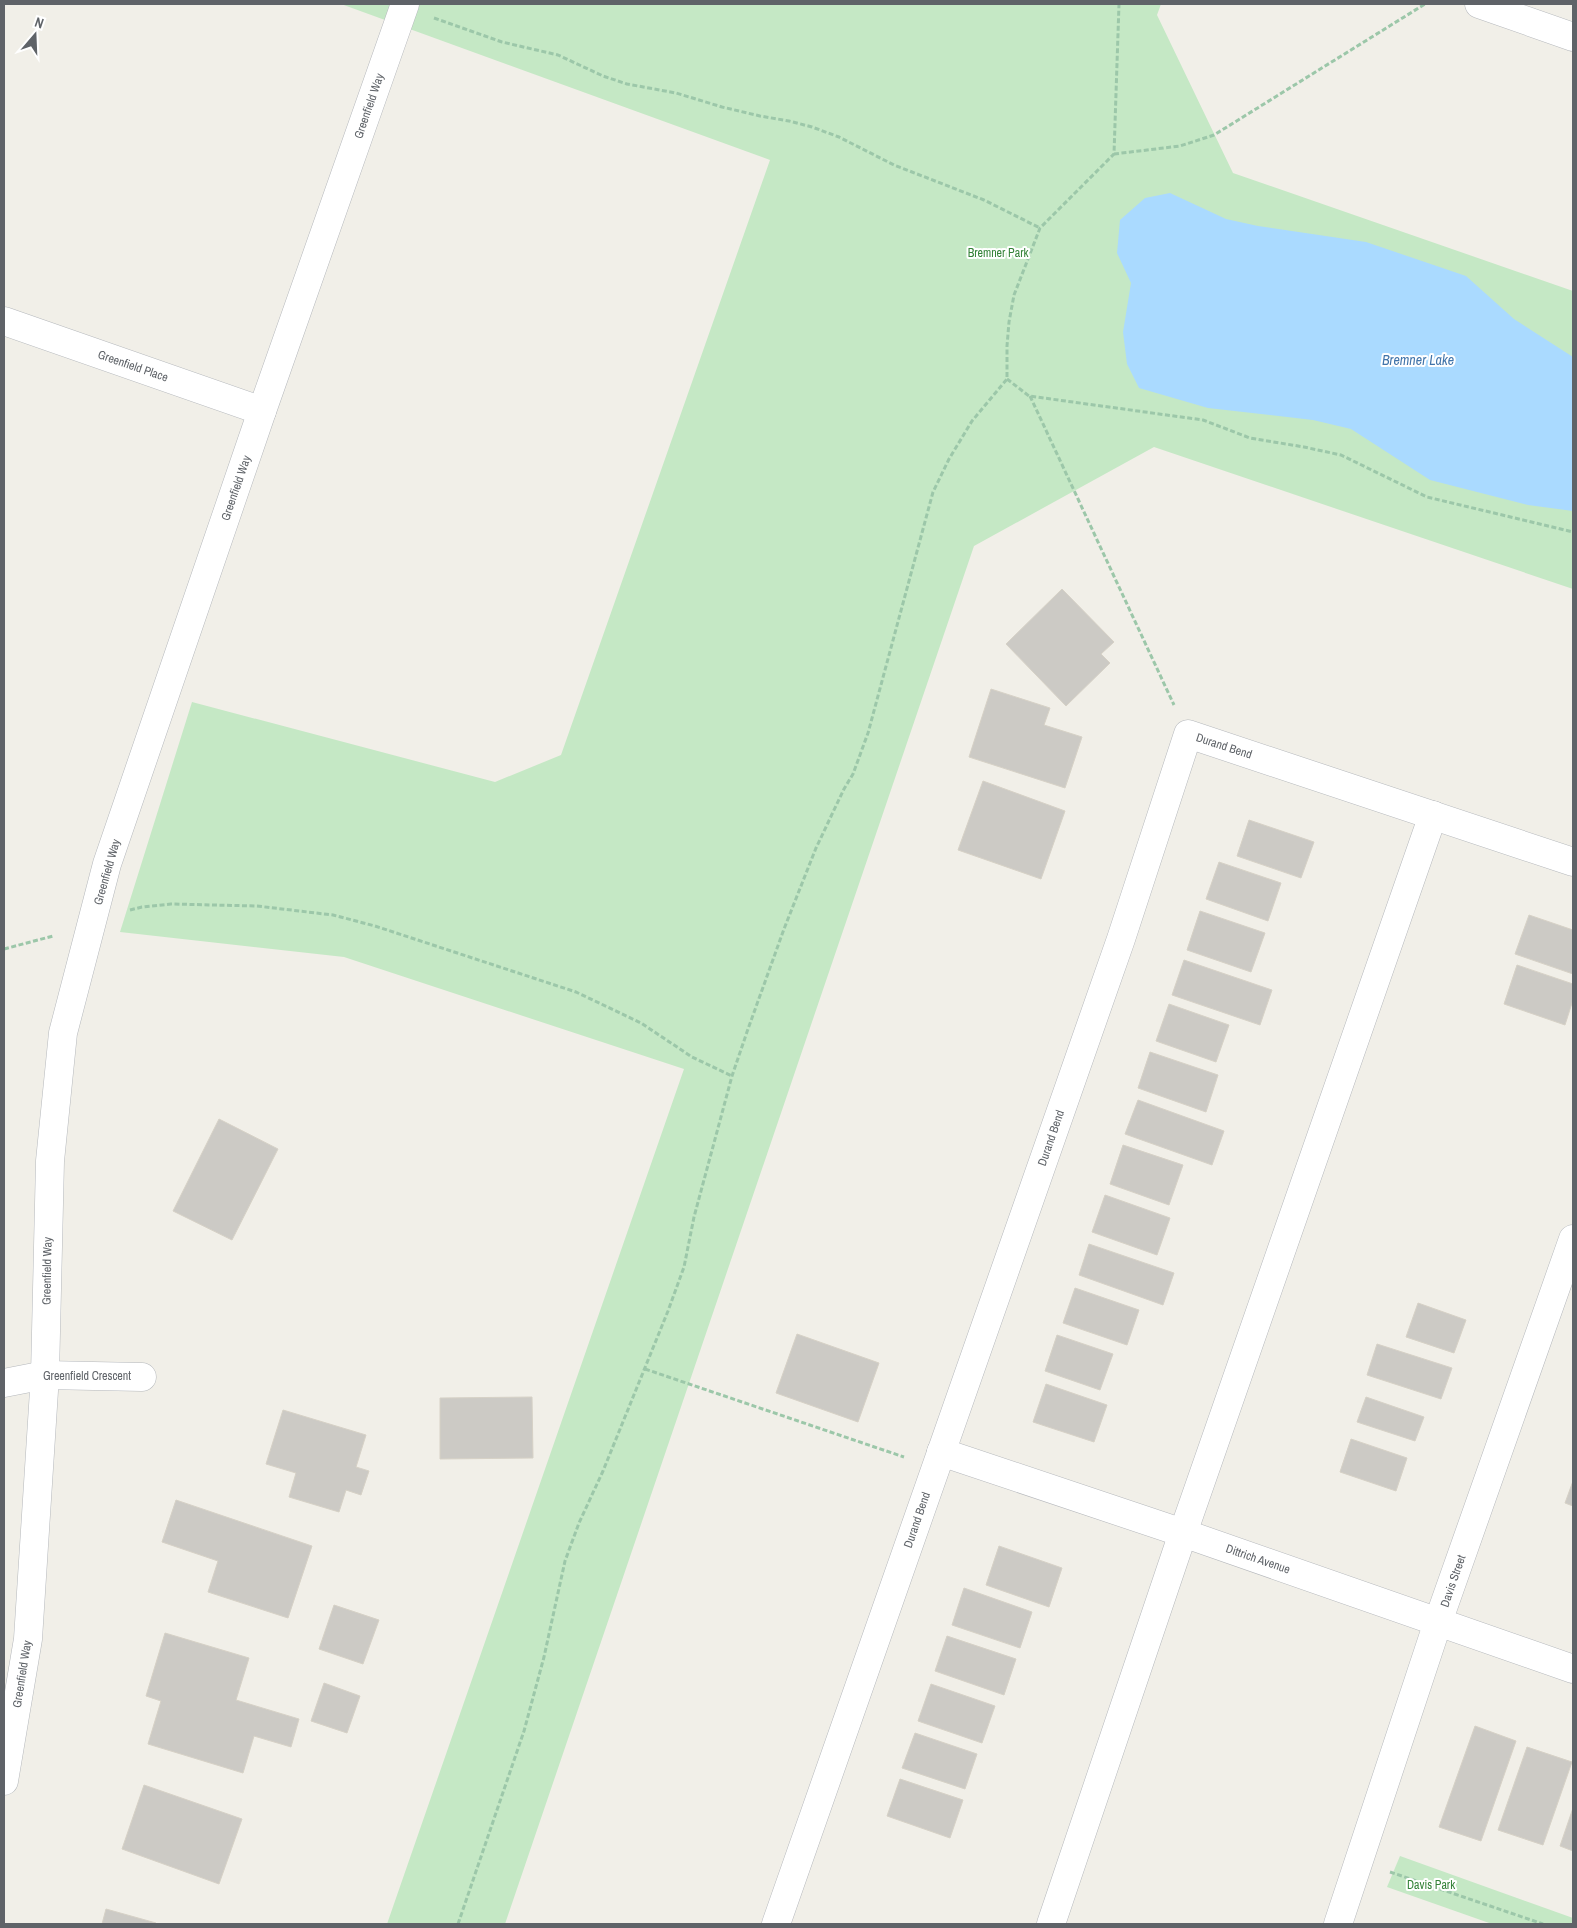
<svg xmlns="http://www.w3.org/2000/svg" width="1577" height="1928" viewBox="0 0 1577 1928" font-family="'Archivo Narrow',sans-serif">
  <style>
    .green { fill: #c5e8c5 }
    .water { fill: #aadaff }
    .building { fill: #cccac5; stroke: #d6d1c6 }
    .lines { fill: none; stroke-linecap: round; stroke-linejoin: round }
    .minor-casing { stroke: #b5b8bc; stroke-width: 29 }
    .path { stroke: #9cc7a9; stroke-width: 3; stroke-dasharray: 5 2.5; stroke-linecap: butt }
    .minor { stroke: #fff; stroke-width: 28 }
    .labels { text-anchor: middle; stroke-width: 4; stroke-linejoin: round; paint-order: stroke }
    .street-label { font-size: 12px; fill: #5f6368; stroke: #fff }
    .park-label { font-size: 12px; fill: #348238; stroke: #fff }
    .water-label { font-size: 14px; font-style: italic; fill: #4174aa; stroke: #fff }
  </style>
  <rect width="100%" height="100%" fill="#f1efe8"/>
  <!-- green -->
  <g class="green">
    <polygon points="341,4 1161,4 1157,15 1233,173 1573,291 1573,589 1154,447 974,546 505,1924 387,1924 684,1069 344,957 120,932 192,702 495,782 561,755 770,160"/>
    <polygon points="1400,1856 1573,1918 1573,1924 1492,1924 1387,1887"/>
  </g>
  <!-- water -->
  <polygon class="water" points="1170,193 1226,219 1258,226 1366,242 1466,276 1514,319 1573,357 1573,511 1528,505 1430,480 1351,429 1313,420 1208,408 1139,388 1127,364 1123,332 1131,283 1117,253 1120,220 1145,198"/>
  <!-- building -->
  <g class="building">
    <polygon points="1062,589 1114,642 1101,654 1110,663 1066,706 1006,644"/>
    <polygon points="991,689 1050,708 1044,725 1082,737 1065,788 969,757"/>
    <polygon points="983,781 1065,811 1041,879 958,850"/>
    <polygon points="1249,820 1314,842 1301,878 1237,856"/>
    <polygon points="1219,862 1281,883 1268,921 1206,899"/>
    <polygon points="1200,911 1265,933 1251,972 1187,950"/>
    <polygon points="1529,915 1573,930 1573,974 1515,954"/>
    <polygon points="1184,960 1272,990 1260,1025 1172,995"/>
    <polygon points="1517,965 1573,984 1573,1000 1565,1025 1504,1004"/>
    <polygon points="1169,1004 1229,1025 1216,1062 1156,1041"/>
    <polygon points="1150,1052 1218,1075 1206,1112 1138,1088"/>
    <polygon points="1138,1100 1224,1131 1212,1165 1125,1134"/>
    <polygon points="219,1119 278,1149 232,1240 173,1211"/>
    <polygon points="1123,1145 1183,1165 1169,1205 1110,1184"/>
    <polygon points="1105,1195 1170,1218 1157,1255 1092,1232"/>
    <polygon points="1089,1244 1174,1273 1163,1305 1079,1275"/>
    <polygon points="1075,1288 1139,1310 1127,1345 1063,1323"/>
    <polygon points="1418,1303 1466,1320 1454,1353 1406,1337"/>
    <polygon points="797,1334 879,1363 858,1422 776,1393"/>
    <polygon points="1057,1335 1113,1354 1100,1390 1045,1371"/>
    <polygon points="1377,1344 1452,1368 1441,1399 1367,1375"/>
    <polygon points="1046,1384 1107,1405 1094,1442 1033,1422"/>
    <polygon points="532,1397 533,1458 440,1459 440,1398"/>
    <polygon points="1366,1397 1424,1417 1415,1441 1357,1422"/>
    <polygon points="283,1410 366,1435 356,1467 369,1471 361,1495 346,1490 339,1512 289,1497 296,1473 266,1464"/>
    <polygon points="1351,1439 1407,1458 1396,1491 1340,1472"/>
    <polygon points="1573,1481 1573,1506 1565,1503"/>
    <polygon points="176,1500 312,1546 288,1618 208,1592 218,1561 162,1542"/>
    <polygon points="999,1546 1062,1568 1049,1607 986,1585"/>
    <polygon points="964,1588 1032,1612 1020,1648 952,1625"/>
    <polygon points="334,1605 379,1620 363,1664 319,1649"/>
    <polygon points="165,1633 249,1658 236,1700 299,1719 291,1747 254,1736 243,1773 148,1744 161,1701 146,1696"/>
    <polygon points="947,1636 1016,1659 1004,1695 935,1671"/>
    <polygon points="324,1683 360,1696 347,1733 311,1721"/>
    <polygon points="931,1684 995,1706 982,1743 918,1721"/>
    <polygon points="1475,1726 1516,1741 1481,1841 1439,1827"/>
    <polygon points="915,1733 977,1754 965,1789 902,1768"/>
    <polygon points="1527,1747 1572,1762 1543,1845 1498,1830"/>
    <polygon points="900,1779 963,1800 950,1838 887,1816"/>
    <polygon points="144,1785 242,1819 219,1884 122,1849"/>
    <polygon points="1573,1808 1573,1851 1560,1846"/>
    <polygon points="106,1909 156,1923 156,1924 102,1924"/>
  </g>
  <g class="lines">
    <!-- minor casing -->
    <g class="minor-casing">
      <g id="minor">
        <polyline points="1479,4 1573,37"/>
        <polyline points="4,321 262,411"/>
        <polyline points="4,1383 45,1375 142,1377"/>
        <polyline points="941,1452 1183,1533 1573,1669"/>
        <polyline points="4,1781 28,1639 45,1375 50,1161 63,1033 107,864 262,411 405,4"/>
        <polyline points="776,1924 1121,939 1188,734 1573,862"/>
        <polyline points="1051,1924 1183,1533 1433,815"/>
        <polyline points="1338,1924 1438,1622 1573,1239"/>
      </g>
    </g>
    <!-- path -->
    <g class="path">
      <polyline points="434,18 502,42 558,55 603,76 627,84 676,93 722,107 760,116 789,121 812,127 839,137 894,165 984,200 1040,228"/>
      <polyline points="1114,154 1180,146 1214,135 1425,4"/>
      <polyline points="1007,379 1029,396 1203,420 1250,438 1304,447 1341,455 1427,497 1573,532"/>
      <polyline points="1030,396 1174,705"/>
      <polyline points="130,910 142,907 171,904 257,906 333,915 375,926 576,992 641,1023 692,1057 732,1076"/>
      <polyline points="4,949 53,936"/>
      <polyline points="645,1369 904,1457"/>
      <polyline points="1390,1872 1543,1924"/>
      <polyline points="458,1924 524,1731 544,1657 565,1561 579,1523 603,1471 668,1311 684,1267 694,1217 732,1076 748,1029 784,929 816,848 844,789 853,774 868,733 933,492 949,459 972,421 1007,379 1007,346 1009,322 1014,295 1040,228 1114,154 1119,4"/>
    </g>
    <!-- minor -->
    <use href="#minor" class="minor"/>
  </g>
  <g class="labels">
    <!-- street labels -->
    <g class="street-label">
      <text transform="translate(369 106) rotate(-71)" y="4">Greenfield Way</text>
      <text transform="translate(133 366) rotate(19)" y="4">Greenfield Place</text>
      <text transform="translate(236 488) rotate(-71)" y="4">Greenfield Way</text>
      <text transform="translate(1224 746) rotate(18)" y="4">Durand Bend</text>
      <text transform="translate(107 872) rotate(-74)" y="4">Greenfield Way</text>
      <text transform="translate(1051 1138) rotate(-71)" y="4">Durand Bend</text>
      <text transform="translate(47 1271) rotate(-89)" y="4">Greenfield Way</text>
      <text x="87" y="1380">Greenfield Crescent</text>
      <text transform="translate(917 1520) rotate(-71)" y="4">Durand Bend</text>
      <text transform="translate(1258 1559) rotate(19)" y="4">Dittrich Avenue</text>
      <text transform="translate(1453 1581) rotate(-71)" y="4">Davis Street</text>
      <text transform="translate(22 1674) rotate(-81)" y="4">Greenfield Way</text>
    </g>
    <!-- park labels -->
    <g class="park-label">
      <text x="998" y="257">Bremner Park</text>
      <text x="1431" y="1889">Davis Park</text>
    </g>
    <!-- water labels -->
    <g class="water-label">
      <text x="1418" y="365">Bremner Lake</text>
    </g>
  </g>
  <!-- border -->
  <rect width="1577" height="1928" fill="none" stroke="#5f6368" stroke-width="10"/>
  <!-- north arrow -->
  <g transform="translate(35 35) rotate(19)" stroke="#ffffff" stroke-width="4" paint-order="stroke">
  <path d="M0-4L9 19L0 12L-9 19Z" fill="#5f6368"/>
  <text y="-8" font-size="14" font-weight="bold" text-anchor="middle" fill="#5f6368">N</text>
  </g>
</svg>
